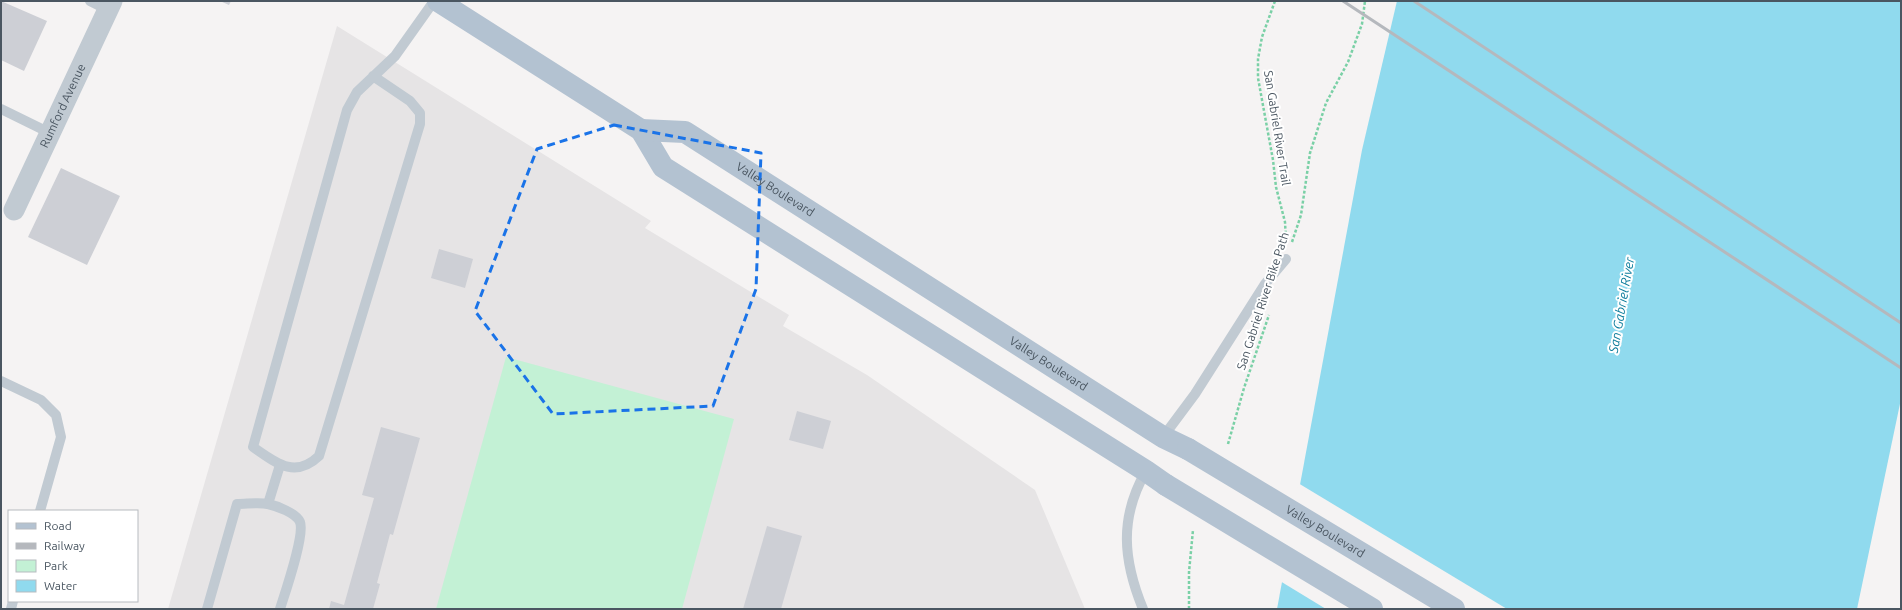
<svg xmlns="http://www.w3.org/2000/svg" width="1902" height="610" viewBox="0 0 1902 610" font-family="Ubuntu,sans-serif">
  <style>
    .education { fill: #e6e4e5 }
    .green { fill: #c3f1d5 }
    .water { fill: #90daee }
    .pier { fill: #f5f3f3 }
    .building { fill: #cdcfd5 }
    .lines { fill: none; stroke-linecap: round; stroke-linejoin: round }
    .path { stroke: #7ad0a6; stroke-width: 2.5; stroke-dasharray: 3 2; stroke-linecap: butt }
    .service { stroke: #c1cad2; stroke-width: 10 }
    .minor { stroke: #c1cad2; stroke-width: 21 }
    .primary { stroke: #b3c2d1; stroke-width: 22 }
    .rail { stroke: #b5b8bd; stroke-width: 3 }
    .primary-bridge { stroke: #b3c2d1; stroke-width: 22 }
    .marked { fill: none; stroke: #1a73e8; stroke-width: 3; stroke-dasharray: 8 5; stroke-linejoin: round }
    .labels { text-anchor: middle; stroke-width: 4; stroke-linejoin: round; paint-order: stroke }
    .street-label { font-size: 12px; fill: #4a5661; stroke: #fff }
    .water-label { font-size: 13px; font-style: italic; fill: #0c7c9b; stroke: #fff }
  </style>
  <rect width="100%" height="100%" fill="#f5f3f3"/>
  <!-- education -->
  <polygon class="education" points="337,26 651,221 645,228 789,315 783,326 867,375 1035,490 1085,609 168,609"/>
  <!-- green -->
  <polygon class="green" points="506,357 734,419 682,609 436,609"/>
  <!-- water -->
  <polygon class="water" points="1397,1 1901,1 1901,399 1857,609 1277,609 1362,150"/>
  <!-- pier -->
  <polygon class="pier" points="1298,483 1507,609 1326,609 1280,581"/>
  <!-- building -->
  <g class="building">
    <polygon points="1,1 47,21 24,71 1,60"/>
    <polygon points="220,1 231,1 229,5"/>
    <polygon points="61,168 120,196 87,265 28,237"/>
    <polygon points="439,249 473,259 465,288 431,278"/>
    <polygon points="797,411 831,421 823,449 789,440"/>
    <polygon points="381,427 420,438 393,535 390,534 377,583 380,584 373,609 329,609 331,601 344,605 374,498 362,495"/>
    <polygon points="767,526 802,536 781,609 743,609"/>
  </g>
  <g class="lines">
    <!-- path -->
    <g class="path">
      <polyline points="1275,1 1262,37 1258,59 1258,78 1273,160 1276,187 1285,222 1286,241"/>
      <polyline points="1292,242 1301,215 1310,153 1326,103 1348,62 1362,24 1365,1"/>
      <polyline points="1228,444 1244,388 1269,315"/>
      <polyline points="1189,609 1189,572 1193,530"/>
    </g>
    <!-- service -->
    <g class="service">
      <polyline points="90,1 108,10"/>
      <path d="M 373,76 L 410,101 L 420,113 L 420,124 L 319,456 C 295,479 276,463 253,447 L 347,110 L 357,92 L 395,56 L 434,1"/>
      <polyline points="1,109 50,133"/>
      <polyline points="1,381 41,400 56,415 61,437 40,511"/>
      <polyline points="1163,437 1195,394 1265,284 1286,259"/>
      <polyline points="268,504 280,465"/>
      <polyline points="11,609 13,601"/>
      <path d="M 207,609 L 237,504 C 247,504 259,502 268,504 C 277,506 296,513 300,522 C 305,535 285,593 280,609"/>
      <path d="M 1143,609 C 1123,560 1119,518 1146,471"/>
    </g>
    <!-- minor -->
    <path class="minor" id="s1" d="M 14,210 L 112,1"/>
    <!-- primary -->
    <g class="primary">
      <polyline points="438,1 641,130 663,167 1146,471 1166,485"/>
      <path id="s2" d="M 641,130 L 685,132 L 1163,437 L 1188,449"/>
    </g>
    <!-- rail -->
    <g class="rail">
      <polyline points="1343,1 1901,368"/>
      <polyline points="1414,1 1901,323"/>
    </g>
    <!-- primary-bridge -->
    <g class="primary-bridge">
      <path id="s3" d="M 1188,449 L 1454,609"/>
      <polyline points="1166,485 1372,609"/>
    </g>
  </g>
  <!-- marked area -->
  <path class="marked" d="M 614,125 L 761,153 L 756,289 L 713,406 L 553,414 L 475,311 L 537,149 Z"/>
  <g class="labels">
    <!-- street labels -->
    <g class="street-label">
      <text dy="4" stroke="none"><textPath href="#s1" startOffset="115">Rumford Avenue</textPath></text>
      <text transform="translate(1277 128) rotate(81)" y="4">San Gabriel River Trail</text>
      <text dy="4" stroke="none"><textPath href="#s2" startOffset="151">Valley Boulevard</textPath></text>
      <text transform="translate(1263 301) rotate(-72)" y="4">San Gabriel River Bike Path</text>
      <text dy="4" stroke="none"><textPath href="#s2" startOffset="475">Valley Boulevard</textPath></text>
      <text dy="4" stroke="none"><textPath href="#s3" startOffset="160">Valley Boulevard</textPath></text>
    </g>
    <!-- water labels -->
    <g class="water-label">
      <text transform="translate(1621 305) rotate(-80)" y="5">San Gabriel River</text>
    </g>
  </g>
  <!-- border -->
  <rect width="1902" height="610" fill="none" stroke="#4a5661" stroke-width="4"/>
  <!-- legend -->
  <rect x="8" y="510" width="130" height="92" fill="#ffffff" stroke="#b7bbc0"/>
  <rect x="16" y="523" width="20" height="6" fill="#b3c2d1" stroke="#b7bbc0"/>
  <text x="44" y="530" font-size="12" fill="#4a5661">Road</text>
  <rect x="16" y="543" width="20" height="6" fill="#b5b8bd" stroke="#b7bbc0"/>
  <text x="44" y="550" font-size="12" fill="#4a5661">Railway</text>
  <rect x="16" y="560" width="20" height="12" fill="#c3f1d5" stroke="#b7bbc0"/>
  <text x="44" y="570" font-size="12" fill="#4a5661">Park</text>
  <rect x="16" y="580" width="20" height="12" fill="#90daee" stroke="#b7bbc0"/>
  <text x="44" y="590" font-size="12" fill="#4a5661">Water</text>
</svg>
